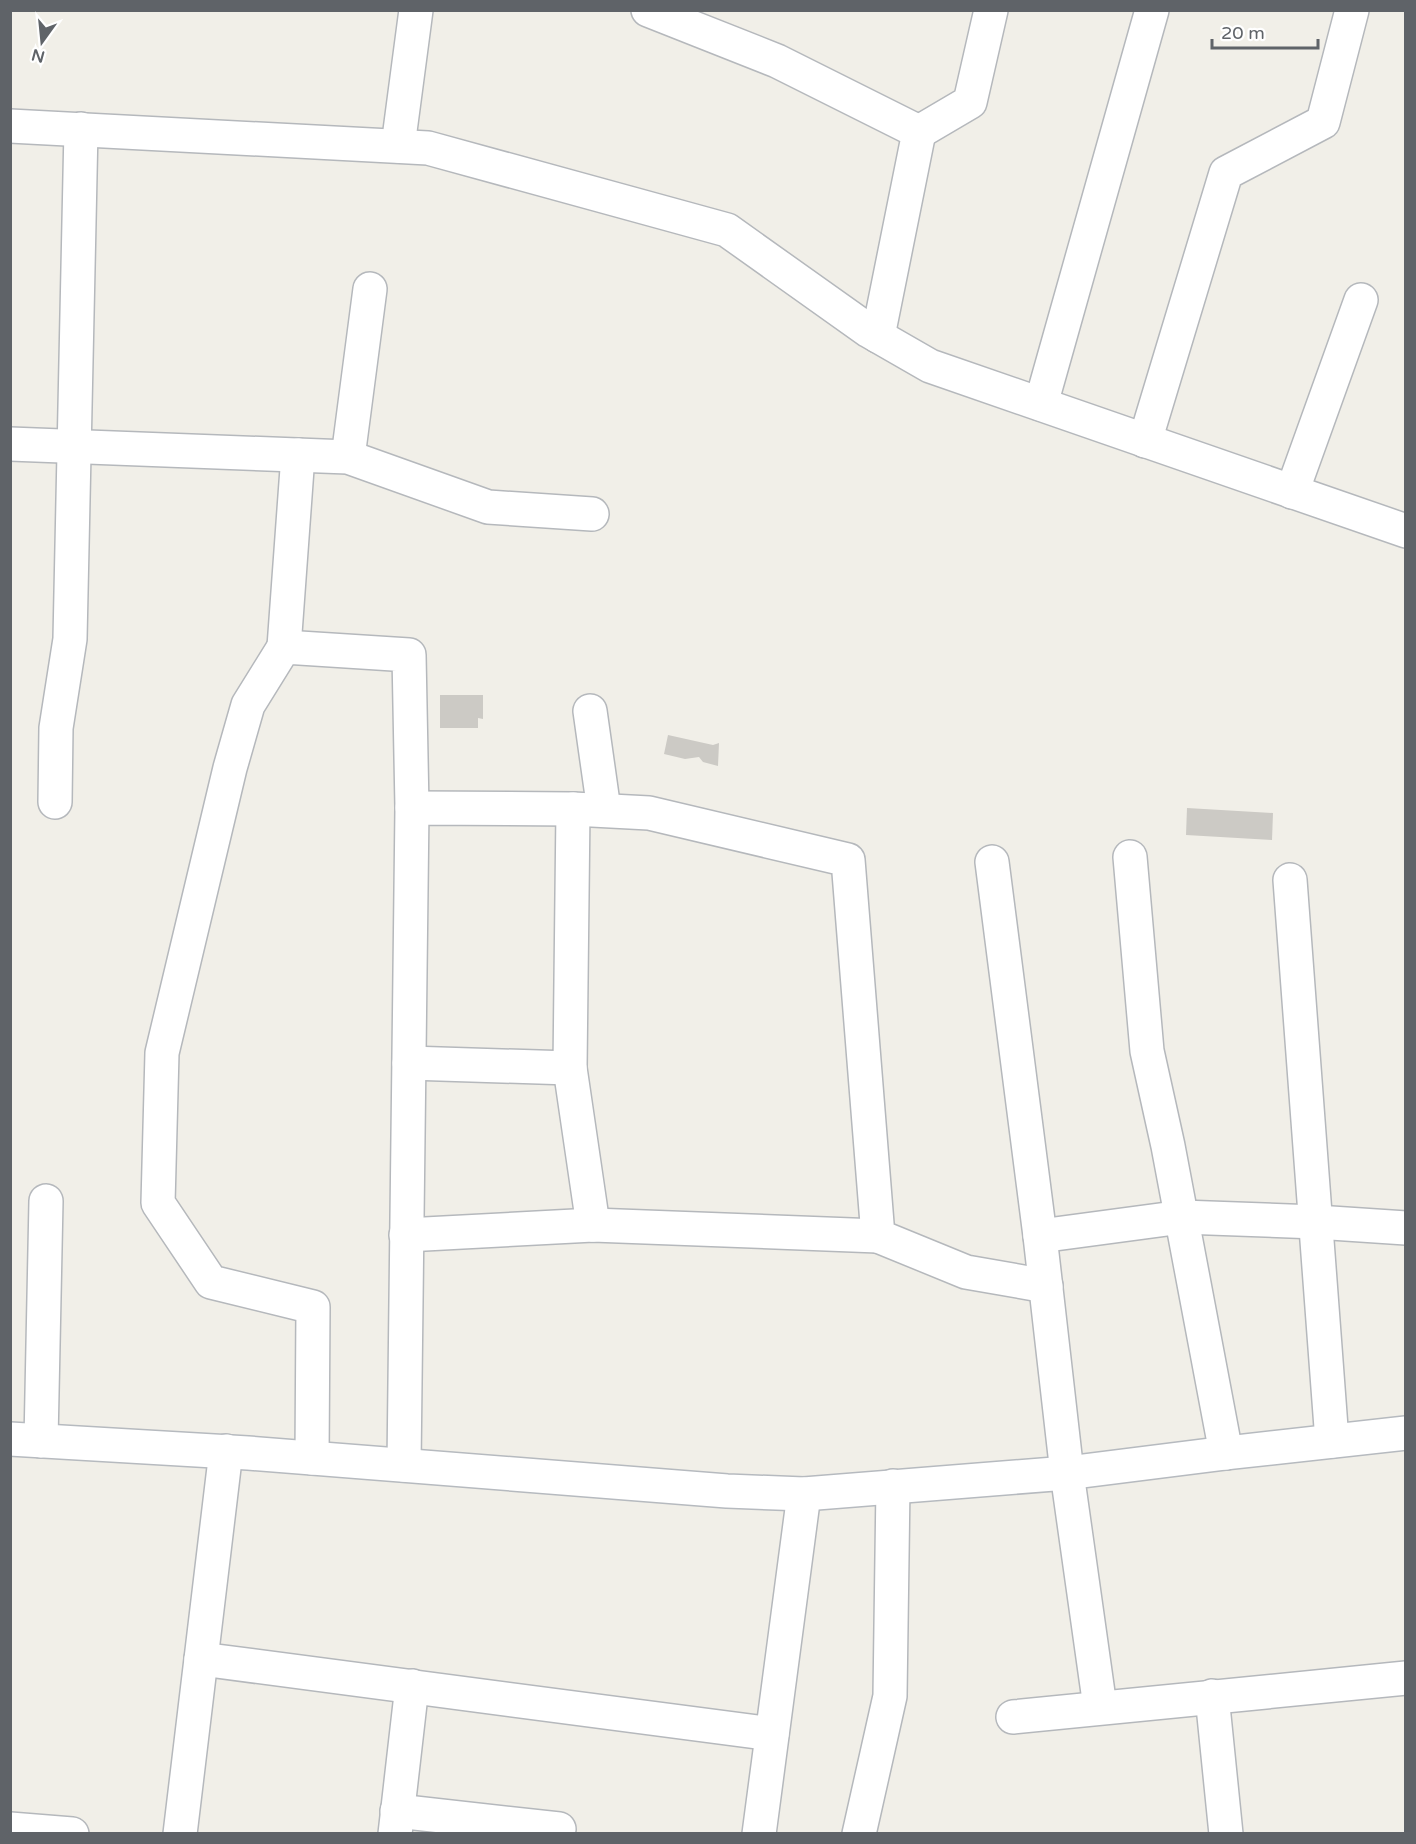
<svg xmlns="http://www.w3.org/2000/svg" width="1416" height="1844" viewBox="0 0 1416 1844" font-family="'Varela Round',sans-serif">
  <style>
    .building { fill: #cccac5 }
    .lines { fill: none; stroke-linecap: round; stroke-linejoin: round }
    .street-casing { stroke: #b5b8bc; stroke-width: 36 }
    .secondary-casing { stroke: #b6babf; stroke-width: 36 }
    .street { stroke: #fff; stroke-width: 33 }
    .secondary { stroke: #fff; stroke-width: 33 }
  </style>
  <rect width="100%" height="100%" fill="#f1efe8"/>
  <!-- building -->
  <g class="building">
    <polygon points="440,695 483,695 483,719 478,718 478,728 440,728"/>
    <polygon points="668,735 713,745 719,743 718,766 703,762 699,757 685,759 664,754"/>
    <polygon points="1187,808 1273,813 1272,840 1186,835"/>
  </g>
  <g class="lines">
    <!-- street casing -->
    <g class="street-casing">
      <g id="street">
        <polyline points="648,10 777,61 919,132 878,336"/>
        <polyline points="10,126 428,148 727,230 869,331 930,366 1406,531"/>
        <polyline points="919,132 970,102 991,10"/>
        <polyline points="398,146 416,10"/>
        <polyline points="1041,404 1152,10"/>
        <polyline points="1145,441 1226,173 1323,122 1352,10"/>
        <polyline points="10,444 348,457 488,507 592,514"/>
        <polyline points="348,457 370,289"/>
        <polyline points="1292,492 1361,300"/>
        <polyline points="284,647 298,455"/>
        <polyline points="590,711 604,810"/>
        <polyline points="55,802 56,728 70,639 81,129"/>
        <polyline points="1130,857 1147,1051 1168,1146 1226,1453"/>
        <polyline points="992,862 1040,1236 1067,1473 1100,1707"/>
        <polyline points="1290,880 1332,1441"/>
        <polyline points="409,1063 570,1068 573,809"/>
        <polyline points="570,1068 593,1225"/>
        <polyline points="406,1235 593,1225 878,1236"/>
        <polyline points="1040,1236 1182,1217 1316,1222 1406,1228"/>
        <polyline points="41,1441 46,1201"/>
        <polyline points="312,1458 313,1307 211,1282 158,1203 162,1053 230,768 248,705 284,647 409,655 412,808"/>
        <polyline points="404,1465 412,808 573,809 649,813 848,860 878,1236 966,1272 1046,1286"/>
        <polyline points="201,1659 772,1734"/>
        <polyline points="1212,1696 1226,1834"/>
        <polyline points="1013,1717 1406,1678"/>
        <polyline points="397,1811 559,1829"/>
        <polyline points="10,1829 72,1834"/>
        <polyline points="180,1834 226,1451"/>
        <polyline points="395,1834 412,1686"/>
        <polyline points="759,1834 804,1494"/>
        <polyline points="859,1834 890,1696 893,1486"/>
      </g>
    </g>
    <!-- secondary casing -->
    <g class="secondary-casing">
      <polyline id="secondary" points="10,1439 248,1453 727,1491 804,1494 1067,1473 1226,1453 1406,1433"/>
    </g>
    <!-- street -->
    <use href="#street" class="street"/>
    <!-- secondary -->
    <use href="#secondary" class="secondary"/>
  </g>
  <!-- border -->
  <rect width="1416" height="1844" fill="none" stroke="#5f6368" stroke-width="24"/>
  <!-- north arrow -->
  <g transform="translate(42 42) rotate(195)" stroke="#ffffff" stroke-width="4.5" paint-order="stroke">
  <path d="M0-4.5L10 22L0 15L-10 22Z" fill="#5f6368"/>
  <text y="-9" font-size="16" font-weight="bold" text-anchor="middle" fill="#5f6368">N</text>
  </g>
  <!-- scale -->
  <path d="M1212 39v9h106v-9" fill="none" stroke="#5f6368" stroke-width="3"/>
  <text x="1221" y="39" font-size="18" fill="#5f6368" stroke="#ffffff" stroke-width="4.5" paint-order="stroke">20 m</text>
</svg>
